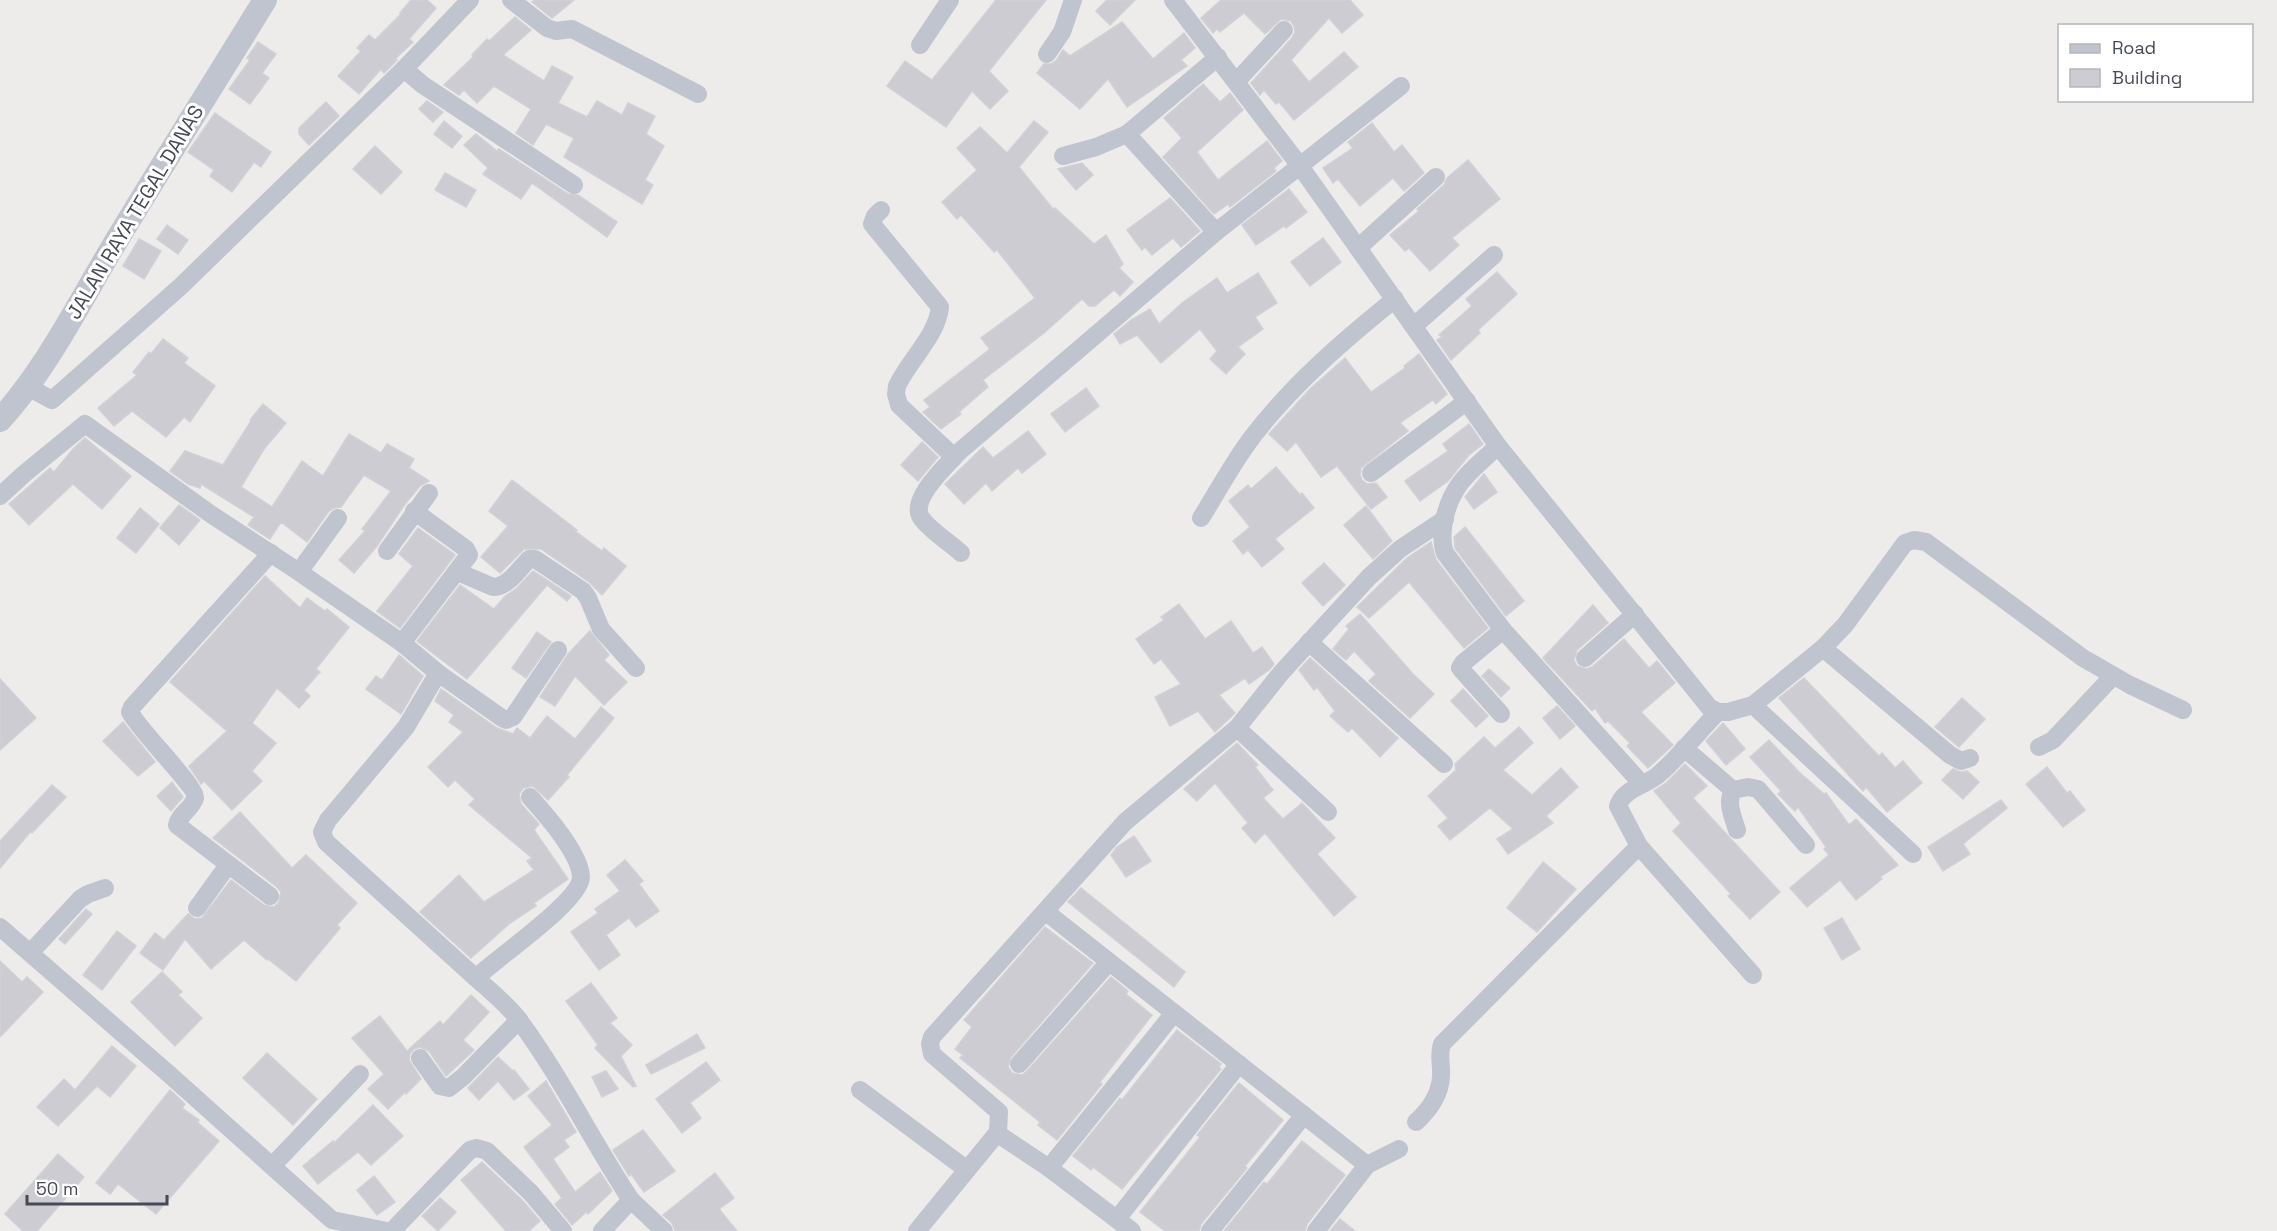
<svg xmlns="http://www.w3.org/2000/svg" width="2277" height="1231" viewBox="0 0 2277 1231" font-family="'Space Grotesk',sans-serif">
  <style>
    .building { fill: #ccccd2; stroke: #d0d0d6; stroke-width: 1.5 }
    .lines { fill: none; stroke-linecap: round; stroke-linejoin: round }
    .minor { stroke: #c0c4cf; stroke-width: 18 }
    .tertiary { stroke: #c0c4cf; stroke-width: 24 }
    .labels { text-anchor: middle; stroke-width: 6; stroke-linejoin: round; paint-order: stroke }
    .street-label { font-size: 20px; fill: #464a56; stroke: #fff }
  </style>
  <rect width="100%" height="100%" fill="#eeeceb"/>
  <!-- building -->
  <g class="building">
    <polygon points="411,0 427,0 436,8 409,39 413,42 395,59 397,60 384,73 381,69 359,94 338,76 361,51 357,48 369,35 375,40 401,14 400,13"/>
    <polygon points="534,0 574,0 552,18 532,2"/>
    <polygon points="996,0 1046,0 989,71 1008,91 990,109 972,91 946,127 887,86 905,61 932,80"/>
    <polygon points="1107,0 1135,0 1110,25 1096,11"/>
    <polygon points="1221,0 1350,0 1363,15 1342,33 1329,18 1291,60 1309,82 1344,52 1358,67 1294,120 1279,102 1276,104 1264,90 1260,95 1251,83 1292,38 1295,32 1294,26 1291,21 1281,19 1265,34 1244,13 1220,32 1217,29 1213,33 1201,18"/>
    <polygon points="515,17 531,30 503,55 544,81 552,66 573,77 558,103 587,117 597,101 622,115 628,103 655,116 646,134 664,146 645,180 653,185 642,204 564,157 574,138 546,124 533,145 516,133 531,109 494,86 477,103 464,90 459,95 444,85 473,57 472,55 487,39 489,41"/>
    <polygon points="1122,22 1153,59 1184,33 1195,48 1181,60 1187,66 1127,107 1108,79 1080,109 1037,73 1044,64 1051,64 1056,61 1063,50 1070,56"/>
    <polygon points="258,42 276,54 262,73 269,78 250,104 229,89 250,60 247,58"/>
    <polygon points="1203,84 1220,102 1230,93 1243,110 1197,152 1218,180 1267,141 1282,161 1274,168 1276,171 1230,207 1228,204 1214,214 1163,157 1182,138 1164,118"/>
    <polygon points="427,101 443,112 433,122 419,109"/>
    <polygon points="326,102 339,116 309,145 299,134 299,128"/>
    <polygon points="215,113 271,152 261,167 254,162 232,192 210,176 214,170 188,152"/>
    <polygon points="444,121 462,136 452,148 434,134"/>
    <polygon points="1034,121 1048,132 1019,167 1053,209 1055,208 1094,244 1106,235 1123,264 1119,268 1133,282 1120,296 1114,290 1095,306 1089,306 1082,299 1044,333 983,380 988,387 959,412 961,414 941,429 923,412 930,407 924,400 990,349 981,338 1035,298 997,250 994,252 961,215 957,219 942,202 977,170 957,148 980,127 1007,153"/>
    <polygon points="1372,123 1394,152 1402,145 1424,173 1404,191 1393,178 1360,206 1338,179 1333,183 1323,168 1353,148 1348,142"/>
    <polygon points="476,134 497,151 499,149 568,194 578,195 617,222 607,237 532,183 521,199 483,174 488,168 464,145"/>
    <polygon points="375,146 402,172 381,194 353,169"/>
    <polygon points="1468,160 1500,199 1452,238 1459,245 1430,271 1409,248 1405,251 1390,235 1419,211 1417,209 1444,185 1447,178"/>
    <polygon points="1082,163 1093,175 1076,190 1058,169"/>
    <polygon points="445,173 476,190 466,207 435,190"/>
    <polygon points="1289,189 1307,212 1286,228 1284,226 1256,245 1242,225"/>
    <polygon points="1170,198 1200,231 1181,247 1173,238 1152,255 1145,247 1142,250 1127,230"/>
    <polygon points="167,225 188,240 178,254 157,239"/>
    <polygon points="1323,238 1341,262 1310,286 1291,262"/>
    <polygon points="139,239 161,251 144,279 123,266"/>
    <polygon points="1497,272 1517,294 1478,330 1480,333 1451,360 1437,340 1442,337 1439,335 1472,306 1466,299"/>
    <polygon points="1258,273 1277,303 1255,317 1263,329 1238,347 1245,354 1226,374 1210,359 1217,351 1200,329 1161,363 1137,335 1120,344 1114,334 1131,320 1150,309 1159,324 1182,303 1217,278 1227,293"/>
    <polygon points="163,339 188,358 184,363 215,386 190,422 184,417 166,437 132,411 114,426 98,408 137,375 133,372 149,352 151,354"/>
    <polygon points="1419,354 1447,394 1436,404 1433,400 1400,423 1408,431 1361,468 1360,475 1362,480 1367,484 1376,483 1387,497 1371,509 1337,466 1321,477 1296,442 1287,451 1269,434 1310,389 1345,358 1371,392 1405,368 1404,366"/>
    <polygon points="1086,388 1099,406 1065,432 1051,414"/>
    <polygon points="263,404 286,423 264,449 241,487 272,507 302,461 323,476 349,434 381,453 387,444 414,459 409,468 429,481 420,486 405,504 377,546 354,573 339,560 365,531 362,529 391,491 364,475 341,507 334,508 329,511 307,542 281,522 270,539 248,525 254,517 201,484 200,488 188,484 170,471 185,451 223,465 251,421 250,420"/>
    <polygon points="1469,424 1483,444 1469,455 1448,481 1420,501 1405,481 1448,451 1443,444"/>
    <polygon points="1028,431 1046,454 1022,473 1018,468 992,491 986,483 964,504 945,484 983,447 993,458"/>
    <polygon points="85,438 131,476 102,509 73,484 29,525 9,504 50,468 54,472 73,449"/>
    <polygon points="922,442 938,457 918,481 901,465"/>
    <polygon points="1276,467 1300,495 1302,493 1314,508 1275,539 1284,549 1262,567 1248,550 1243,554 1233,541 1250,527 1229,501 1248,485 1251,489"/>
    <polygon points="1484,474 1497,492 1474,509 1465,497"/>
    <polygon points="512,480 577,530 575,531 602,551 604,548 626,566 602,595 589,582 541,549 524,549 500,573 481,557 508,526 489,511"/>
    <polygon points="179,505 200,520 179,545 160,528"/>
    <polygon points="1366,506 1392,541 1373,559 1344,525"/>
    <polygon points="140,508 159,524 136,553 117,538"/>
    <polygon points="1465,527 1524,601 1506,616 1455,548 1454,537"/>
    <polygon points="418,528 455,555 400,628 377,611 413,566 399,554"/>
    <polygon points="1431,542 1436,560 1488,628 1464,648 1409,582 1369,618 1357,607 1407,558"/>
    <polygon points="1324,563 1345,585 1323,606 1302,583"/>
    <polygon points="533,571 571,596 567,601 547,585 467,679 417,641 460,585 494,609 505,596 516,589"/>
    <polygon points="265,576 300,608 307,598 325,611 327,609 349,627 316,669 320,672 304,690 310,696 299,708 277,688 252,723 276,743 252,771 262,781 232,810 204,781 201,784 189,766 227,731 170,682"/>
    <polygon points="1179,604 1205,639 1231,621 1253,653 1262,647 1274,664 1269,670 1249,684 1245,678 1219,695 1235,713 1215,732 1198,711 1170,726 1155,697 1181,684 1161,659 1154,664 1136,639 1164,620 1161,617"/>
    <polygon points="1593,605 1608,623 1577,650 1574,660 1577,666 1587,669 1592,667 1624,639 1649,668 1657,661 1675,683 1641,712 1673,745 1648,768 1627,746 1630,743 1608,721 1605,723 1595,708 1592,711 1543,658"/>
    <polygon points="1360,614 1413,674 1434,694 1410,718 1369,681 1376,674 1354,651 1346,660 1333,649 1349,629 1346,626"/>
    <polygon points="590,631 609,655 604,660 627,682 604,705 575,676 555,706 540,697 568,654"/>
    <polygon points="537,632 551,642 526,678 512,668"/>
    <polygon points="399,655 423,676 401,714 366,689 376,676 382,680"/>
    <polygon points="1310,658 1398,738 1380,757 1352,728 1348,732 1330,716 1335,711 1317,687 1314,690 1299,670"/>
    <polygon points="1489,669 1510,688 1501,697 1482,676"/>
    <polygon points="1804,678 1879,756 1882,753 1895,768 1903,761 1922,783 1887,812 1866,787 1863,791 1779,698"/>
    <polygon points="0,679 36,718 0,750"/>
    <polygon points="441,689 497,728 513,734 517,728 530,738 547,716 575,739 601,707 614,718 567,775 569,777 548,800 533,786 523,788 519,794 521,804 539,824 534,830 568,879 534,903 536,906 510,923 471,958 420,912 459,875 484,902 534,870 527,861 532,858 469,805 475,799 455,780 448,787 428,767 463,732 449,722 454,715 435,701"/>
    <polygon points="1463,689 1488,716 1476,727 1451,701"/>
    <polygon points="1962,698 1985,719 1959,747 1935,727"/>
    <polygon points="1557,706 1575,726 1560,739 1543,718"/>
    <polygon points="123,722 155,762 138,776 103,741"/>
    <polygon points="1723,723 1745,749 1726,765 1706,741"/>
    <polygon points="1519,727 1533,743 1503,770 1532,795 1561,768 1578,787 1546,816 1553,823 1508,854 1497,839 1513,829 1490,808 1450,840 1438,826 1448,818 1428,796 1456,770 1455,764 1484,737 1495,748"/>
    <polygon points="1769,740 1799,772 1824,794 1826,793 1849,825 1856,819 1898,865 1880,877 1882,879 1856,900 1840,880 1807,907 1790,888 1829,855 1824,849 1826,847 1798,807 1795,811 1778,794 1781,791 1750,757"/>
    <polygon points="1237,743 1258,765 1255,767 1273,790 1263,798 1283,819 1302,803 1335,838 1317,854 1356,897 1334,916 1265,833 1255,843 1242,828 1248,823 1215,783 1197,801 1184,789"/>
    <polygon points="1685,764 1707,786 1693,798 1780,892 1750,919 1728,896 1731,894 1673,831 1681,823 1654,791 1666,783"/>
    <polygon points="2047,767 2067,793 2070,791 2085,810 2063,827 2026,784"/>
    <polygon points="1953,769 1960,772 1967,771 1979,782 1963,799 1942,780"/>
    <polygon points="172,782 183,797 171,811 157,796"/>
    <polygon points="52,785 66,797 32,833 31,831 0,868 0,841"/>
    <polygon points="2001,800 2007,808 1963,844 1970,854 1943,871 1928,847"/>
    <polygon points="240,812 292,868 306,855 357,903 337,925 340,928 296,981 268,959 267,960 244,940 211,969 185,939 163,970 140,953 155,933 164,940 188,914 195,919 202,918 231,880 264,905 274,907 279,902 281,892 277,887 213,838"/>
    <polygon points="1134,836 1151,861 1126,877 1111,855 1117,847"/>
    <polygon points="625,860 643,881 639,884 659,911 636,927 629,918 606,935 620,955 599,970 571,932 598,913 595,909 620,891 607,875"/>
    <polygon points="1543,862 1576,889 1537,932 1507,908"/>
    <polygon points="1081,888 1185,972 1174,987 1068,902"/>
    <polygon points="86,909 92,914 65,944 59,939"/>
    <polygon points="1842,918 1860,949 1842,960 1824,928"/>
    <polygon points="1045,927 1093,963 1011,1057 1008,1067 1012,1073 1022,1075 1027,1071 1111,977 1128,991 1126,994 1152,1015 1100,1082 1102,1084 1057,1140 1038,1125 1040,1122 960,1058 963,1055 955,1049 972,1027 964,1020"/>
    <polygon points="117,931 136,946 102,990 83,975"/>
    <polygon points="0,961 22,982 27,977 43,992 0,1037"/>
    <polygon points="162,972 182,992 178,995 202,1018 175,1046 131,1002"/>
    <polygon points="591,983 617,1018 610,1023 632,1045 621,1056 636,1086 633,1087 595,1048 598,1045 566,1001"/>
    <polygon points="471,995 489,1012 463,1040 474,1050 446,1076 429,1051 420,1047 414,1049 410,1054 409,1060 421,1079 406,1094 405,1092 388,1109 368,1089 384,1074 352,1038 380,1016 407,1051 440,1021 443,1025"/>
    <polygon points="1177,1030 1221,1064 1219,1067 1221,1069 1122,1189 1093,1167 1091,1170 1073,1156 1120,1098 1122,1100"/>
    <polygon points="697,1034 705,1048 651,1074 646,1065"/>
    <polygon points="112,1046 136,1066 110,1097 97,1086 58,1126 37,1107 64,1079 75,1090"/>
    <polygon points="267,1053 317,1099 293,1125 243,1078"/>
    <polygon points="498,1057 513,1071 514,1070 529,1089 514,1100 498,1081 479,1100 468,1088"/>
    <polygon points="706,1062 720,1080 690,1103 701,1118 682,1133 656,1099"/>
    <polygon points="606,1071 618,1089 602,1097 592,1077"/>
    <polygon points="546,1081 576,1132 564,1140 569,1147 553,1159 575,1192 600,1172 612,1191 588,1214 586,1212 572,1225 555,1204 562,1198 524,1147 552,1125 528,1096"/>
    <polygon points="1239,1083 1283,1120 1245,1166 1247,1168 1201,1224 1199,1231 1165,1231 1140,1212 1200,1137 1197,1135"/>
    <polygon points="170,1090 185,1104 182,1108 199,1120 197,1122 219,1141 156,1214 118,1184 110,1194 96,1183"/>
    <polygon points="373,1105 403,1136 371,1165 358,1152 318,1184 303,1166 333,1141 334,1143"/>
    <polygon points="643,1130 675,1171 644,1192 631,1174 629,1176 613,1150"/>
    <polygon points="1302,1141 1345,1175 1307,1224 1305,1231 1224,1231 1264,1182 1267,1184"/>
    <polygon points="58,1154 84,1177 37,1231 23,1231 5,1214"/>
    <polygon points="482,1162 523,1201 540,1221 529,1231 506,1231 461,1180"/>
    <polygon points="715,1173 734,1198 719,1209 737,1231 675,1231 672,1223 663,1215"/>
    <polygon points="374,1176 395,1202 377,1215 357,1190"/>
    <polygon points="440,1198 456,1212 438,1231 422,1216"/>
    <polygon points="1340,1219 1355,1231 1330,1231"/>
  </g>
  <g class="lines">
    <!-- minor -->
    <g class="minor">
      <polyline points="511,0 547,28 556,31 572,29 698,94"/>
      <polyline points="1173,0 1300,166 1498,446 1709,707 1718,712 1728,712 1753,705 1823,648 1845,625 1905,543 1914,540 1926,542 2083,658 2130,685 2183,710"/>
      <polyline points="920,45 950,0"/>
      <polyline points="1047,54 1062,32 1073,0"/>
      <polyline points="404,69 423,85 574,185"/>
      <polyline points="1236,82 1284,30"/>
      <polyline points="1127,134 1216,232"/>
      <polyline points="1063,156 1096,147 1127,134 1218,57"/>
      <path d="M 881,210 L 875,216 L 872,224 L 940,307 C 937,336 909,360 897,386 L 896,394 L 899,405 L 954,457"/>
      <polyline points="1358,248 1436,177"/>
      <polyline points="1414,326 1494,255"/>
      <polyline points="28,387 52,400 180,287 404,69 470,0"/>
      <path d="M 1498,446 C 1472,470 1451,484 1444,521 C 1442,532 1441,542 1445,553 L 1503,630 L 1641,783"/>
      <polyline points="1371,473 1467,401"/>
      <polyline points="0,496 24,474 85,424 212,515 299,572 402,643 438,673 502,718 506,720 513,717 558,650"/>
      <path d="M 1201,518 C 1218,491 1233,462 1253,436 C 1293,384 1344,340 1395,299"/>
      <polyline points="387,551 429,493"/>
      <path d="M 961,553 C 949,542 932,532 922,519 C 907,500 948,464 960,451 L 1216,232 L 1401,86"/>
      <polyline points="299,572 338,518"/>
      <path d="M 458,572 L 493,587 C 508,587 519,569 529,559 L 535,559 L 583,591 L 588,598 L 601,629 L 636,668"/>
      <polyline points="1309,642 1444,764"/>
      <polyline points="402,643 469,555 466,549 414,511"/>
      <polyline points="1823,648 1950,755 1961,761 1970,758"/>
      <polyline points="1585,658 1635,614"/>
      <polyline points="438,673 406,727 328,820 322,832 326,842 476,978"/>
      <polyline points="1753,705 1913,854"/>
      <path d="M 1718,712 C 1698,732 1680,756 1658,775 C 1646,785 1623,789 1618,806 L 1639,846 L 1753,975"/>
      <polyline points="1501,714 1460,668 1463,663 1503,630"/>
      <polyline points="1237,728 1328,812"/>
      <polyline points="2039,747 2053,740 2113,676"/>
      <path d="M 1684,748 L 1733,790 C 1726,803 1733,817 1737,830"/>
      <polyline points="1733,790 1748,787 1758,789 1806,845"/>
      <path d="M 530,797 C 546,815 580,853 581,877 C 581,901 496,958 476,978 C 490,991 507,1004 519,1020 C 561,1077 592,1141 631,1200 L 602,1231"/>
      <path d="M 270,896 L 177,825 C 179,814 192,809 195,798 C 197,787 138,729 130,712 L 132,707 L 271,553"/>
      <polyline points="197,908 228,865"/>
      <polyline points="1046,912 1367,1165"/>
      <polyline points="0,927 170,1075 332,1220 387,1231"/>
      <polyline points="30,953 80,899 88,894 105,888"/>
      <polyline points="420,1058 440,1086 449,1088 463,1077 519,1020"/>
      <polyline points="1019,1064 1109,962"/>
      <polyline points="860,1090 966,1169"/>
      <path d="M 1416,1122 C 1428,1111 1440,1095 1441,1077 C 1442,1065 1438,1056 1442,1044 L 1639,846"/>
      <polyline points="272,1166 360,1074"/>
      <polyline points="1049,1168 1174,1013"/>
      <polyline points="631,1200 664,1231"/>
      <polyline points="1117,1219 1239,1064"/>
      <polyline points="392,1231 470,1150 477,1148 487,1151 531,1193 563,1231"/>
      <polyline points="917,1231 998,1132"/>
      <polyline points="1132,1231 1049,1168 1001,1136 998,1132 999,1112 932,1054 930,1044 932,1037 1125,822 1237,728 1281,673 1369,577 1400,549 1445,519"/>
      <polyline points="1210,1231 1304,1115"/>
      <polyline points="1316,1231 1367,1165 1399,1149"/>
    </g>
    <!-- tertiary -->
    <path class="tertiary" d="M 0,420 C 46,369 77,307 112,248 C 162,165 214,83 265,0"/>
  </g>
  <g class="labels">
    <!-- street labels -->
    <g class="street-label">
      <text transform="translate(135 212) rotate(-59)" y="7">JALAN RAYA TEGAL DANAS</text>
    </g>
  </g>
  <!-- legend -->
  <rect x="2058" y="24" width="195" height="78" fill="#ffffff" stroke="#b5b7bb" stroke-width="1.5"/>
  <rect x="2070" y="44" width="30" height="9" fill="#c0c4cf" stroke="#b5b7bb" stroke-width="1.5"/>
  <text x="2112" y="54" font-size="18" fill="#464a56">Road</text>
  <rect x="2070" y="69" width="30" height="18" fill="#ccccd2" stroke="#b5b7bb" stroke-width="1.5"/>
  <text x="2112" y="84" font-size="18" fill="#464a56">Building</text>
  <!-- scale -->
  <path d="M27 1195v9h140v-9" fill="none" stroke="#464a56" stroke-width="3"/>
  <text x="36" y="1195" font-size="18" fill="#464a56" stroke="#ffffff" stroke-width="4.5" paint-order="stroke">50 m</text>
</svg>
